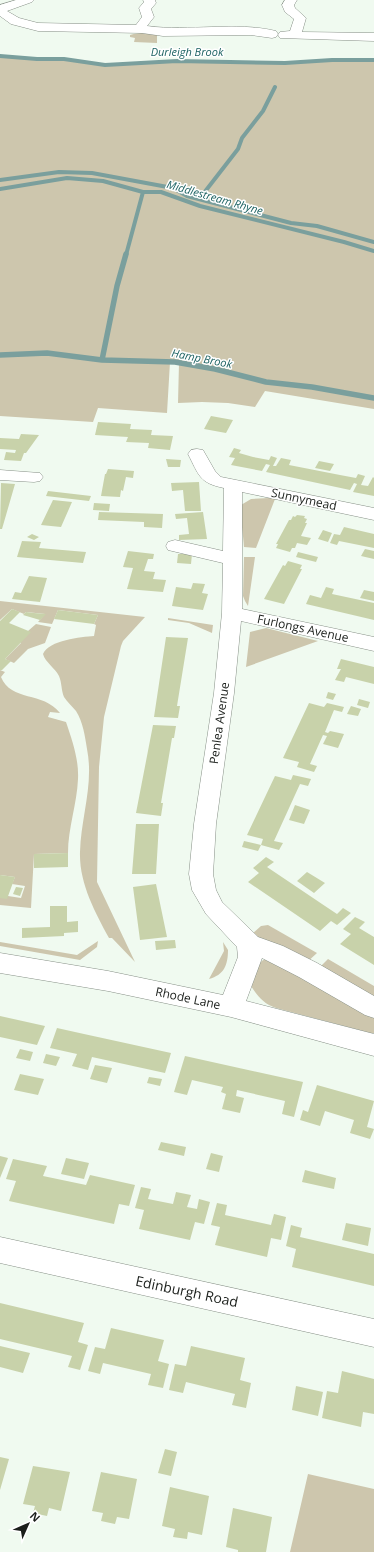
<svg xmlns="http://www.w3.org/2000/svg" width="374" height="1552" viewBox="0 0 374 1552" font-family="'Open Sans',sans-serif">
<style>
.green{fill:#cdc6ad}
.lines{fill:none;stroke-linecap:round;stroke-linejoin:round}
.stream-far1{stroke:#7a9f9d;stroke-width:4}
.stream{stroke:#7a9f9d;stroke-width:5.5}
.building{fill:#c8d2aa}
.minor-casing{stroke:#879087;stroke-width:1}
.minor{fill:#fff;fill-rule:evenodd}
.labels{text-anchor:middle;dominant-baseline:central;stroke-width:3;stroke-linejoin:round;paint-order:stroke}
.far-water-label{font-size:11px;font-style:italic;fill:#1c6262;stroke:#fff}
.street-label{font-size:12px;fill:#1b1f1b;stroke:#fff}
.near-street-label{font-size:14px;fill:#1b1f1b;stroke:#fff}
</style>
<rect width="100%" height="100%" fill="#f0faf0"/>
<!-- green -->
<path class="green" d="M145,32L157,33V43L134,42L135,38L130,37V35C135,33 140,34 145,32Z
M0,56L37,59H64L105,65L177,61L285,63L332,60H374V409L265,391L255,407L228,403L202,402L178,403L179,363L170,362L167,413L98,408L93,422L0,416Z
M269,498L275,499L256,548L244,547C244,539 239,509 241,505L251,499Z
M244,557H255L248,606L245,601L243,596Z
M0,601L145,617L123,641L121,646L104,717L99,767L97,882L135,962L112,938H109C95,912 79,883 80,852C81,817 94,784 87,749C85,736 83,722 76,711C72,706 67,702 64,697C61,690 62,683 59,676C55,668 45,662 43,654C49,640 81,637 94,636L96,625L94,624L98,615L58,610L52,624L38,622L45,614L26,612L24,614L12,609L0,620Z
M168,618L213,625L212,633L189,623L168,620Z
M36,624L51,627L45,643L28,649L14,663L5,659L21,643L20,642L28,631Z
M266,628L318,641L246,667L250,632Z
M0,670L5,672L1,677C11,702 43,691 60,713L50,712L48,717L66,722C72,740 79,759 78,779C77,804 68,828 68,853L34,854L31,908L0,905V898L8,896L21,898L25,886L12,884L15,877L0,875Z
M268,925L317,953L305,964L257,937L253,933L261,926Z
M98,941L97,947L80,960L0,946V942L77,955Z
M223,942L228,950C228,965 224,975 209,979L224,951Z
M270,958L374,1013V1033H370L276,1008C264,1004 258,997 251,986C255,973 255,960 270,958Z
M328,959L374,986V1001L320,967Z
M308,1474L374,1489V1552H290Z"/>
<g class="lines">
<!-- stream-far1 -->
<path class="stream-far1" d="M0,56L37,59H64L105,65L177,61L285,63L332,60H374
M0,180L59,172L92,173L173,188L187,196L291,223L317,226L374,242
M0,189L67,178L103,181L143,192H161L200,206L344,242L374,251
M200,198L238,149L242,138L263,111L275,87
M126,255L143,192"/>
<!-- stream -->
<path class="stream" d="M0,355L47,353L102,360L175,362L215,369L266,382L312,387L374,398
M102,360L117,286L126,254"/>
</g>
<!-- building -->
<path class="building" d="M211,416L233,420L226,433L204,429Z
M98,422L131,424L130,429L152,430L151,435L173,436L170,450L148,448L149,443L126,442L128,437L95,435Z
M21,434L39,435L26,453H24L21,461L4,460L6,452L15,453L16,450L0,449V438L19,439Z
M234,448L241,450L239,453L253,457L269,460L271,456L277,458L273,466H276L281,458L291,460L289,465L340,475L356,478L358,474L365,476L361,485L368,486L373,477L374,478V496L353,492L357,484L354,483L350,490L266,472L270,465L266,464L262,471L231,465L235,458L229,457Z
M166,459L181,460L180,467H168Z
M319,461L334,464L330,471L315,468Z
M108,469L134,471L133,478L126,477L123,491L121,490L120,497L101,496L105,474H106Z
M199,482L201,511H185L183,490L172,491L171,483Z
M1,483L15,484L2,529H0Z
M48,491L91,496L89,501L46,496Z
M53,500L72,502L61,527L41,525Z
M94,503L110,504L109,511L93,510Z
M99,512L163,514L162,528L144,527V522L98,520Z
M203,512L207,539L179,540V535L189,534L187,518L176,519L175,514Z
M297,515L305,516L304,518L307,519L305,523H307L301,536L311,538L307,545L297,543L295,548H292L290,552L276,548L278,544H276L289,520H291L293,516L295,517Z
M344,527L374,534V548L339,541L337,545L330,543L334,534L340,535Z
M323,530L332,533L328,542L318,539Z
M32,534L39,537L34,540L27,537Z
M22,541L41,542L39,548L86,552L83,563L17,557Z
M365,549L374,551V559L361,556Z
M128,551L154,554L153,559H148L144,571L155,572L153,579L166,580L163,592L127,589L133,568L123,567Z
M298,552L318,557L316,562L296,557Z
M178,554H192L191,564L177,563Z
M288,561L302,565L300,569H302L284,604L264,599L283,565L285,566Z
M29,576L47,578L40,602L12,599L15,592L21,593Z
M193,583L205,584L202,593L208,594L203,610L172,606L176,587L191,589Z
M326,587L334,589L332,594L374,603V620L306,604L310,595L321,598Z
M364,590L374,592V601L360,598Z
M12,609L20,612L9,623L31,632L5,659L11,661L2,670H0V621Z
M58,610L98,615L94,624L54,619Z
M26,612L34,613L46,614L40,620L23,615Z
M166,637L188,638L177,706H180L178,718L154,717Z
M341,659L374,667V684L346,677L344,682L335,680L341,669H337Z
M328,692L336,694L333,700L326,698Z
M359,699L370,702L368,708L357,705Z
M309,703L324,707L327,703L344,707L342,712L334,710L325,732L328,733L330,731L344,734L338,748L323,744L327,736L323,735L310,764L317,766L314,772L297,767L299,762L283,758Z
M351,706L361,709L358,716L347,714Z
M153,725L176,726L174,738H172L161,803H163L161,816L136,813Z
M293,775L311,779L308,786L300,784L274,841L283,843L279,850L261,845L263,839L247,835L275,776L291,780Z
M295,805L310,810L304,824L289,820Z
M136,824H159L156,874H132Z
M244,841L261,845L258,851L242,847Z
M68,853V867L34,868V854Z
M266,857L274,862L267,867L322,904L337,914L343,908L351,913L337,925L331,921L320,931L248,882L259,873L253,868Z
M307,872L325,883L314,893L297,881Z
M0,875L15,877L7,899L0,898Z
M156,884L167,937L140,940L133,887Z
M16,887L23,888L20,896L13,894Z
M50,906H67V922L78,921V932L64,933V936L22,938V928L50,927Z
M355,917L365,922L359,928L374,937V965L340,944L351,934L343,929Z
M175,940L176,948L156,950L155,941Z
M0,1016L45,1026L37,1045L0,1037Z
M57,1028L84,1034L171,1053L165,1073L92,1057L88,1070L72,1066L77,1054L50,1048Z
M20,1049L33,1052L30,1061L16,1058Z
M46,1054L60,1057L56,1066L43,1063Z
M185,1056L303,1082L294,1117L282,1114L285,1101L237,1090L236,1096L244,1098L240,1113L222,1109L226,1094L221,1092L223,1087L192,1080L187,1095L174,1092Z
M95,1065L112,1068L107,1083L90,1079Z
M20,1074L44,1079L38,1095L14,1090Z
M149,1077L162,1079L160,1086L147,1083Z
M317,1085L374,1101L367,1127L374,1129L370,1139L350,1133L354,1120L325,1111L320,1126L300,1120L303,1110L308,1112Z
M161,1142L186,1147L184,1156L158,1150Z
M211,1153L223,1156L219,1172L206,1169Z
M0,1156L8,1158L0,1178Z
M66,1158L89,1163L84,1179L61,1174Z
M13,1159L47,1166L43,1176L86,1185L90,1175L135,1185L129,1206L119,1204L114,1224L9,1201L16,1181L6,1179Z
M305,1170L336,1178L334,1189L302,1182Z
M141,1187L151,1189L148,1199L173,1204L176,1192L191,1195L187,1207L197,1209L199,1199L210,1202L204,1224L195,1222L190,1240L139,1229L144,1210L135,1208Z
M217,1203L227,1205L225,1215L271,1225L274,1214L286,1217L281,1240L271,1238L267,1257L215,1245L220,1227L211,1225Z
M346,1223L371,1228L368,1246L342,1240Z
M291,1225L302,1228L300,1237L374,1254V1286L292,1267L296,1249L286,1246Z
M0,1303L84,1323L78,1342L88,1345L80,1370L68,1367L72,1356L0,1339Z
M111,1328L164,1340L158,1361L169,1364L163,1388L148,1385L151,1374L103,1363L100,1374L88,1371L95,1347L105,1349Z
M0,1346L30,1353L23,1373L0,1367Z
M191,1346L245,1358L240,1380L251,1383L246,1408L232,1405L235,1394L186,1382L183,1393L169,1390L175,1364L186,1366Z
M342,1371L374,1379V1414L363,1412L361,1427L322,1418L327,1391L338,1393Z
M296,1386L323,1392L318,1416L292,1410Z
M165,1449L177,1452L171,1476L158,1473Z
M0,1457L9,1459L0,1490Z
M33,1466L70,1472L61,1511L49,1508L47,1516L33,1513L35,1506L23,1504Z
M101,1472L137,1479L129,1519L117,1517L115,1524L101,1521L103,1513L92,1511Z
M170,1487L209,1496L202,1535L188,1532L187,1539L173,1537L175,1529L162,1526Z
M233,1508L272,1517L266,1552H238V1550L226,1547Z"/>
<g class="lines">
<defs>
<path id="minor" d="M16,0H34L32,2L7,11L19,18L38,23L136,25L142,17L139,8L144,2L143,0H155L156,3L151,9L154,17L147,26C190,32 234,21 276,31L278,34L276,37L272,38L251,35L163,36L142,33L38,31L11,24L0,16V5Z
M285,0H297L294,5L295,8L306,18L302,32L374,33V41L280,38L278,35L280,32L290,31L294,19L285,12L282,5Z
M197,449L203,450L215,471L221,477L374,508V520L242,492V609L374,637V651L241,621L234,693L216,824L213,874L216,890L222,902L258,937L283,946L317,963L374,996V1018L365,1015L299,977L262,958L246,1001L374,1034V1056L231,1017L108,991L0,973V953L108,971L223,995L238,957L237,947L206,914L192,890L189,874L194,824L214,693L222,613L223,563L168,550L166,546L168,542L175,540L223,551L224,488C199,483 199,475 188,454L191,450Z
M0,470L40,473L43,477L40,481L34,482L0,480Z
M0,1237L374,1319V1347L0,1263Z"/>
</defs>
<!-- minor casing -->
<use href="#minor" class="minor-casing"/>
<!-- minor -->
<use href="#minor" class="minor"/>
</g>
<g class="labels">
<!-- far-water labels -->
<g class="far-water-label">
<text x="187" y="51">Durleigh Brook</text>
<text transform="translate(215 197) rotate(16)">Middlestream Rhyne</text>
<text transform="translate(202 358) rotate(11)">Hamp Brook</text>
</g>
<!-- street labels -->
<g class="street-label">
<text transform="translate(304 499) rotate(12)">Sunnymead</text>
<text transform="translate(303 628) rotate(12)">Furlongs Avenue</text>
<text transform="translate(219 723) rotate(-82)">Penlea Avenue</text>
<text transform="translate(188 998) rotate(12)">Rhode Lane</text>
</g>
<!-- near-street labels -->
<g class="near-street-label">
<text transform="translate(187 1291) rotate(12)">Edinburgh Road</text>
</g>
</g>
<!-- north arrow -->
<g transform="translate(28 1524) rotate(45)" stroke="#ffffff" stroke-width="3" paint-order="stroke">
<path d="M0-3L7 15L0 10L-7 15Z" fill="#1b1f1b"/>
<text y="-6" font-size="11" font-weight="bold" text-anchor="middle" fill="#1b1f1b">N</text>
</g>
</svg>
